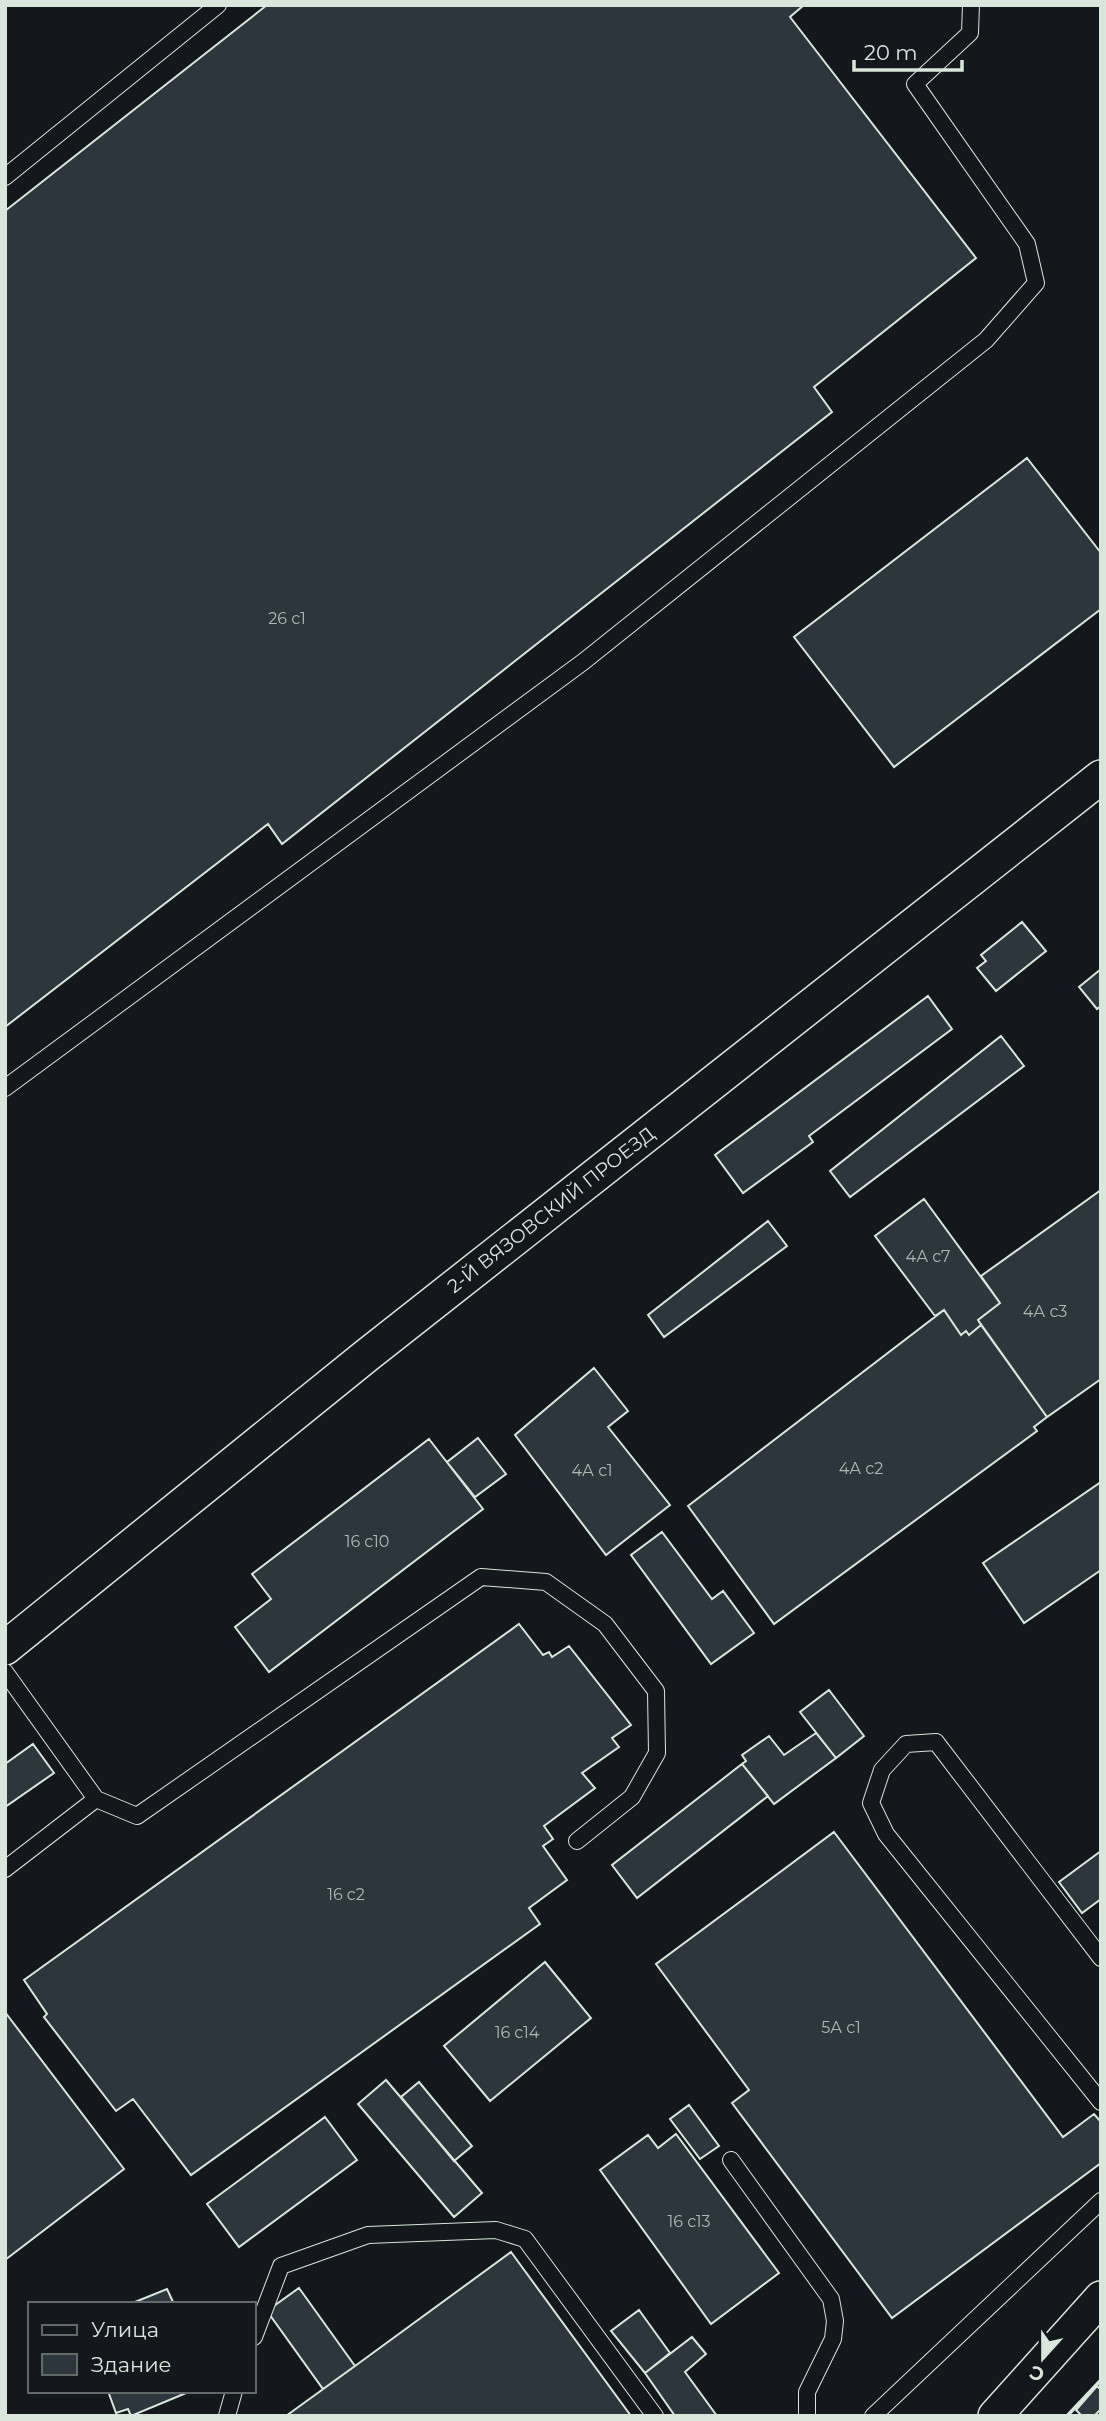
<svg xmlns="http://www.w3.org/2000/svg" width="1106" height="2421" viewBox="0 0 1106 2421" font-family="Montserrat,sans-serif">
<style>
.building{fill:#2c363c;stroke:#d8e6dc;stroke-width:2}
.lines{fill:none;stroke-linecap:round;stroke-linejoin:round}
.lane-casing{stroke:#d8e6dc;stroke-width:18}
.street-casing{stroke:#d8e6dc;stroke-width:36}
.lane{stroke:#14181c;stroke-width:16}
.street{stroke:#14181c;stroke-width:33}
.wall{stroke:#d8e6dc;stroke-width:3.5}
.labels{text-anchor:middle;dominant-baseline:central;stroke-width:5;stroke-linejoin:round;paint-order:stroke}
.number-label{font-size:16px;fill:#adbab4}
.street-label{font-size:19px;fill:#d8e6dc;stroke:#14181c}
</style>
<rect width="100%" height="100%" fill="#14181c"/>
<!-- building -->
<path class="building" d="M267,5H804L790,17L976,258L814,387L832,412L282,844L268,824L5,1027V211Z
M1027,458L1101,553V609L894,767L794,637Z
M1022,922L1046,951L996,991L977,968L986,961L981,955Z
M1101,969V1006L1097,1009L1079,987Z
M928,996L952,1029L809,1136L813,1142L743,1193L715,1155Z
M1001,1036L1024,1066L850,1197L830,1171Z
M1101,1190V1379L1047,1417L978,1320L1000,1303L981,1276Z
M924,1199L1000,1303L978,1320L981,1325L969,1335L966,1331L961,1335L944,1310L935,1316L875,1236Z
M768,1221L787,1246L664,1337L648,1315Z
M944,1310L961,1335L966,1331L969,1335L981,1325L1047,1417L1034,1427L1037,1431L774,1624L688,1506Z
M594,1368L628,1411L608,1427L670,1505L606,1555L515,1435Z
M478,1438L506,1474L475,1497L447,1462Z
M429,1439L483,1509L269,1672L235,1627L271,1599L252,1574Z
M1101,1482V1570L1024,1623L983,1563Z
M662,1532L712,1599L723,1591L754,1633L711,1664L631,1555Z
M519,1624L543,1655L549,1652L552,1657L569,1646L631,1725L612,1738L619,1747L582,1773L595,1788L544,1826L553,1839L543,1846L567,1880L529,1908L540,1924L191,2175L133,2099L116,2111L44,2017L47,2014L24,1980Z
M829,1690L864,1736L836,1758L800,1712Z
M816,1733L836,1758L774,1804L742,1764L746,1761L742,1755L769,1736L784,1755Z
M33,1744L54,1773L5,1807V1764Z
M742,1764L768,1796L637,1898L612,1865Z
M834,1832L1063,2137L1094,2114L1101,2122V2163L892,2318L732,2103L749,2090L656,1964Z
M1101,1851V1899L1082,1913L1059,1882Z
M545,1962L591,2018L490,2101L444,2046Z
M5,2012L124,2169L5,2260Z
M386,2080L482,2193L454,2217L358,2104Z
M419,2082L472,2146L454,2161L401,2097Z
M689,2105L719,2146L700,2159L670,2119Z
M325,2117L357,2160L239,2247L207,2204Z
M676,2134L779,2273L711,2324L600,2170L648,2135L658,2148Z
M511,2252L631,2416H286L355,2366Z
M299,2288L355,2366L323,2389L267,2311Z
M167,2289L174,2304H130Z
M639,2310L670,2353L645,2373L611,2331Z
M692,2337L706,2354L685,2372L717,2416H675L645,2373Z
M1097,2386L1101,2390V2409L1094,2416H1082L1076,2410Z
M108,2391H191L131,2416L128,2409L116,2413Z"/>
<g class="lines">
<defs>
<path id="lane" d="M5,177L218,5
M5,1088L583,662L986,340L1036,283L1027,244L915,84L970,33L971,5
M5,1672L96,1799L137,1816L481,1577L546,1582L605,1624L656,1691L657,1753L632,1797L577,1841
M5,1869L96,1799
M1101,1958L936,1742L906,1744L882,1770L871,1803L886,1834L1101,2102
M731,2160L831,2299L835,2321L833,2339L807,2392V2416
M254,2337L281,2266L368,2235L496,2230L525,2239L655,2416
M227,2416L234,2391
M873,2416L1101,2201"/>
<path id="street" d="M5,1648L366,1356L1101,777
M995,2416L1101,2298"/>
</defs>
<!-- lane casing -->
<use href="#lane" class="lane-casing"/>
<!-- street casing -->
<use href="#street" class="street-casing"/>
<!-- lane -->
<use href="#lane" class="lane"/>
<!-- street -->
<use href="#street" class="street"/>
<!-- wall -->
<path class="wall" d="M1067,2416L1101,2380"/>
</g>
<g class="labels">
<!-- number labels -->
<g class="number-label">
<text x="287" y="618">26 с1</text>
<text x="928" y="1256">4А с7</text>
<text x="1045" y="1311">4А с3</text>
<text x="861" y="1468">4А с2</text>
<text x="592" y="1470">4А с1</text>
<text x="367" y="1541">16 с10</text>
<text x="346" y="1894">16 c2</text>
<text x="841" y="2027">5А с1</text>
<text x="517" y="2032">16 с14</text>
<text x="689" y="2221">16 с13</text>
</g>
<!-- street labels -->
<g class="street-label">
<text transform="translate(551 1210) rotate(-38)">2-Й ВЯЗОВСКИЙ ПРОЕЗД</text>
</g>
</g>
<!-- border -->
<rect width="1106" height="2421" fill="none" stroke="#d8e6dc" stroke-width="14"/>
<!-- legend -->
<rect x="28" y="2302" width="228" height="91" fill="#14181c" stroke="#626a69" stroke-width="2"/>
<rect x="42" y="2325" width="35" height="10" fill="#14181c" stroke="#626a69" stroke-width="2"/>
<text x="91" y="2337" font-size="21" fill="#d8e6dc">Улица</text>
<rect x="42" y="2354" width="35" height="21" fill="#2c363c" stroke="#626a69" stroke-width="2"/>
<text x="91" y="2372" font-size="21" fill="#d8e6dc">Здание</text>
<!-- north arrow -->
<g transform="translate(1043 2358) rotate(201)" stroke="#14181c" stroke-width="5" paint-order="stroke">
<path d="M0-5L12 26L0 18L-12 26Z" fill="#d8e6dc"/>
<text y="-10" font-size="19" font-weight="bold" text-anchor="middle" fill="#d8e6dc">С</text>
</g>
<!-- scale -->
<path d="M854 60v10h108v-10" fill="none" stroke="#d8e6dc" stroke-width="3.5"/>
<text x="864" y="60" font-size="21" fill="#d8e6dc" stroke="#14181c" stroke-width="5" paint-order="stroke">20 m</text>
</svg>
